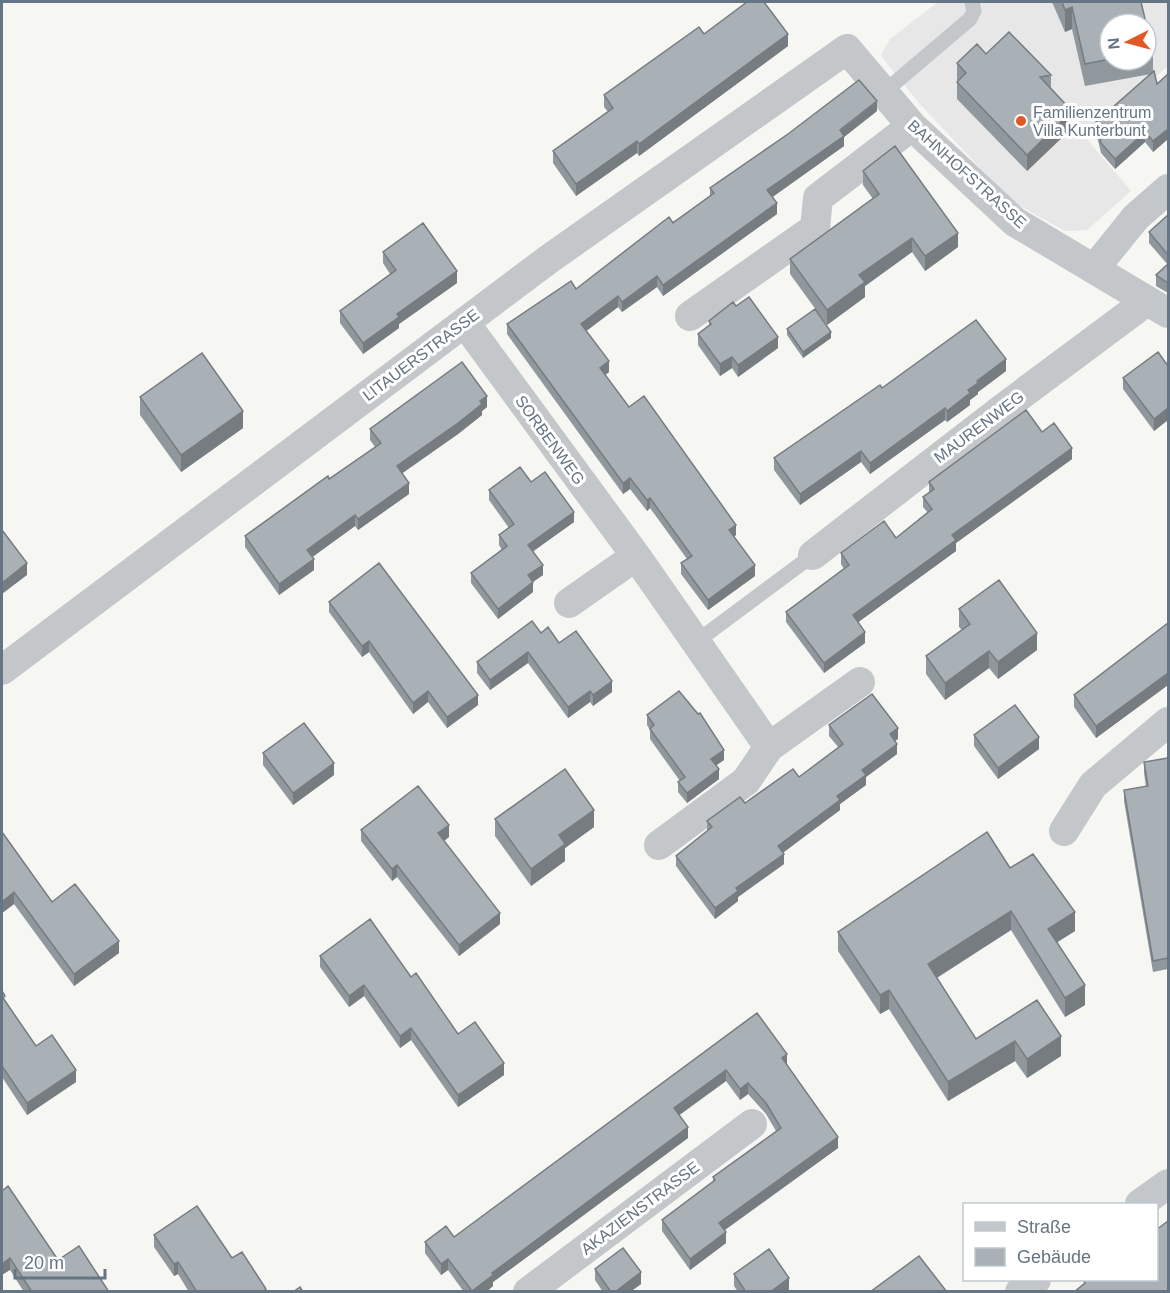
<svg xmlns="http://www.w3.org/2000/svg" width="1170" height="1293" viewBox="0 0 1170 1293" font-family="Arial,sans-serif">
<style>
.built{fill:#e6e7e6;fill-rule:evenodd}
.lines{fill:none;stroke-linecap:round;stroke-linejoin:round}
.service{stroke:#c3c7ca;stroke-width:15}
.minor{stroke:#c3c7ca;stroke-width:30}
.wall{fill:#91989d;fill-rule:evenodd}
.shaded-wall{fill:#767c80}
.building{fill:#a9b1b7;stroke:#767c80;stroke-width:1.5}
.poi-dot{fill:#e15827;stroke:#fff;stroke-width:2}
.labels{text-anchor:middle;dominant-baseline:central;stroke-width:6;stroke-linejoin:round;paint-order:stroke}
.poi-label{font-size:16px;fill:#657583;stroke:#fff;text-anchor:start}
.street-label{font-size:16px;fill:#657583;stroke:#fff}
</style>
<rect width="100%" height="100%" fill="#f6f6f2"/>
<!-- built -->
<path class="built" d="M938,2H1168V66L1086,138L1131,191L1087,230L1065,231L1011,201L919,103L889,66L881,55L890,39ZM1110,24H1146V60H1110Z"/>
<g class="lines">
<!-- service -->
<path class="service" d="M884,92L970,19L974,11L972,2
M696,642L813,555"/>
<!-- minor -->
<path class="minor" d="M1094,269L1136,217L1168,189
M690,316L815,228L818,198L912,126
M465,323L636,556L769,747L746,781L659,845
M813,555L1002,409L1147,301
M569,603L636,556
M2,670L549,259L847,49L912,126L1015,222L1168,313
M769,747L860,682
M1064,831L1093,785L1168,722
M1140,1204L1168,1184
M528,1292L752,1124
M1020,1292L1036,1280"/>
</g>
<!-- wall -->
<path class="wall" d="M1052,2H1141L1153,52V73L1157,84L1168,74V139L1153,152L1145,142L1115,169L1101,153L1096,132V122L1151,74L1085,86L1072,29L1065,32ZM1110,24H1146V60H1110Z
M704,34L788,46L639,156L637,153L576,196L553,163V151L608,112L604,107V95Z
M986,54L1051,75V89L1072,128L1027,171L957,99V82L958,81L957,80V63Z
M877,111L844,137V146L772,197L777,214L663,296L657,287L622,312L618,307L586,331L609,372L605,375L629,407L736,535L734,537L755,576L708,610L681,574V563L687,559L650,508L647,511L630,489L623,494L507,334V324L576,289L710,196V188Z
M863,171L958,247L925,271L912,252L865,286V297L827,325L790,274V259L873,199L863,185Z
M1168,215V293L1156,286V275L1168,265L1149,243V232Z
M383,252L457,283L399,324V328L363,354L340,323V311L390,274L383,263Z
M736,306L778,348L738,377L732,368L720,376L698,345V334L709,326V321Z
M787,329L831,338L803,358L787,335Z
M1168,366V420L1154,431L1123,389V378Z
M1006,371L978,392V394L970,400V405L947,422L945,420L870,474L861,462L800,505L774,470V458L882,388Z
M140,397L243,428L181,472L140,415Z
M487,407L482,411V415L458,434L402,473L409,494L358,530L355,526L312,557L314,570L279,595L245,547V536L375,447L370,440V429Z
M1042,432L1072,459L956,543V551L858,622L865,643L824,673L786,622V612L844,569L841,564V553L896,538L928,513L923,507V497L929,493V482Z
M531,482L574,522L533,551L543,575L533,582V592L498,619L471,583V573L502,550L499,545V535L509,528L489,500V490Z
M329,602L478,705L447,728L428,702L413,714L369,652L362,657L329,612Z
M959,609L1037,650L998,679L989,668L945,700L926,674V656L962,630L959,627Z
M1168,623V685L1096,738L1074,707V695Z
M541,633L559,643L612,692L593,706L590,702L568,718L528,663L490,690L477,673V662Z
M647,715L724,760L716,765L719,779L687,803L678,792V782L680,781L650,739V730L647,725Z
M829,725L898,739L895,740L897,754L866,777V785L840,804V810L783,853L784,864L738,897V901L715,919L676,866V856L707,831V821L799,777L839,748L829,736Z
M974,735L1039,749L998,779L974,746Z
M263,753L334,775L293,805L263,765Z
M1168,758V969L1153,972L1124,801V790L1146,787L1144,773V762Z
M495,819L594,827L565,848V861L531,886L495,836Z
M361,830L449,837L444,841L500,924L459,956L397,877L392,881L361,841Z
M2,832L52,902L119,953L74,986L14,904L2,913Z
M1010,868L1075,931L1057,942L1085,1005L1065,1017L1011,930L937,978L976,1039L1037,1000L1061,1056L1027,1078L1015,1061L948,1101L889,1009L880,1014L838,951V932Z
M320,956L411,977L458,1034L504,1075L458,1107L411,1040L400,1048L364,996L349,1007L320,967Z
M2,991L5,1001L36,1046L76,1082L27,1115L2,1077Z
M757,1013L787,1065L838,1148L725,1230L726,1243L690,1270L662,1231V1220L713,1182V1177L776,1131L766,1114L748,1094L740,1100L726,1081L679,1115L688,1138L493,1282V1286L486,1292H464L448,1270L441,1275L425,1253V1242L454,1237Z
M2,1191L58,1260L109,1292H24L10,1270Z
M154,1235L266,1292H189L178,1274L174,1276L154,1247Z
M595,1269L641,1284L630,1292H603L595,1280Z
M734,1274L789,1289L786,1292H738L734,1286Z"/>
<!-- shaded-wall -->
<path class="shaded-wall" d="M1072,7V29L1065,32V10Z
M788,34V46L639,156V144Z
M877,101V111L844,137V146L767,201V190Z
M1072,111V128L1027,171V155Z
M1168,129V139L1153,152V141Z
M1145,132V142L1115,169V159Z
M637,141V153L576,196V184Z
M777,203V214L663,296V285Z
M958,233V247L925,271V256Z
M912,238V252L865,286V297L827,325V310L859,275Z
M457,271V283L399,324V328L363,354V343L397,314Z
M657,276V287L622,312V302Z
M618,296V307L581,335V324Z
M831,332V338L803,358V352Z
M778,337V348L738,377V365Z
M732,357V368L720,376V364Z
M1006,359V371L978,392V394L970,400V405L947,422V411L977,381Z
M609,361V372L600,379V368Z
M487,396V407L482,411V415L458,434L397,477V466Z
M945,408V420L870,474V463Z
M1168,408V420L1154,431V419Z
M243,411V428L181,472V455Z
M1072,448V459L956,543V551L853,626V615L952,535Z
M861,451V462L800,505V494Z
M630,478V489L623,494V483Z
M409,483V494L358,530V519Z
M650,498V508L647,511V500Z
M574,512V522L528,555V545Z
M355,515V526L307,561V550Z
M736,525V535L729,540V530Z
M314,559V570L279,595V584Z
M27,563V575L2,594V583Z
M543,565V575L528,585V575Z
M755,565V576L708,610V600Z
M533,582V592L498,619V609Z
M865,632V643L824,673V663Z
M1037,633V650L998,679V662Z
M369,641V652L362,657V646Z
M989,651V668L945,700V683Z
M528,652V663L490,690V680Z
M1168,673V685L1096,738V726Z
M612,681V692L593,706V695Z
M428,691V702L413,714V703Z
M590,691V702L568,718V707Z
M478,695V705L447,728V717Z
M898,728V739L890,744V734Z
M1039,737V749L998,779V768Z
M897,744V754L866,777V785L840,804V810L778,856V846L837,796L862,770Z
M724,750V760L711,769V759Z
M334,763V775L293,805V793Z
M719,769V779L687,803V793Z
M594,810V827L565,848V861L531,886V869L559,835Z
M449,825V837L438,845V833Z
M784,854V864L738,897V901L715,919V908L736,888Z
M397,865V877L392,881V869Z
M14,892V904L2,913V902Z
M1011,911V930L928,983V964Z
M1075,912V931L1048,948V929Z
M500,913V924L459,956V945Z
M119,941V953L74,986V974Z
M364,985V996L349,1007V996Z
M1085,985V1005L1065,1017V998Z
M889,990V1009L880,1014V995Z
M411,1028V1040L400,1048V1036Z
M1061,1036V1056L1027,1078V1059Z
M1015,1041V1061L948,1101V1082Z
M787,1054V1065L782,1069V1058Z
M504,1063V1075L458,1107V1095Z
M76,1070V1082L27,1115V1103Z
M726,1070V1081L674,1119V1108Z
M748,1083V1094L740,1100V1089Z
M688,1127V1138L493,1282V1286L486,1292H472L492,1273Z
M838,1137V1148L719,1234V1223Z
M726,1232V1243L690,1270V1259Z
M10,1258V1270L2,1275V1264Z
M448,1259V1270L441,1275V1264Z
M178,1262V1274L174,1276V1264Z
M641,1272V1284L630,1292H615Z
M789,1278V1289L786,1292H770Z"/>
<!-- building -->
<path class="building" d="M747,2H764L788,34L639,144L637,141L576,184L553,151L613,108L604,95L699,27L704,34Z
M1062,2H1141L1153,52L1146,53V24H1110V59L1085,64L1072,7L1065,10Z
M1009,32L1051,75L1040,77L1072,111L1027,155L957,82L966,73L957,63L977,44L986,54Z
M1154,71L1157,84L1168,74V129L1153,141L1145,132L1115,159L1101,143L1096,122Z
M859,80L877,101L840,130L844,136L767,190L777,203L663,285L657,276L622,302L618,296L581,324L609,361L600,368L629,407L644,396L736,525L729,530L755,565L708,600L681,563L692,556L650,498L647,500L630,478L623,483L507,324L571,281L576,289L669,217L673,223L714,193L710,188L788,134Z
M895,146L958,233L925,256L912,238L859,275L865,282L827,310L790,259L879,194L863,171Z
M1168,215V255L1149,232Z
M423,223L457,271L397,314L399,317L363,343L340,311L396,270L383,252Z
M1168,264V283L1156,275Z
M749,297L778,337L738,365L732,357L720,364L698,334L711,324L709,321L733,302L736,306Z
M815,309L831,332L803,352L787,329Z
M976,320L1006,359L977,381L978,383L968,390L970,393L947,411L945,408L870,463L861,451L800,494L774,458L880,385L882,388Z
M1158,352L1168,366V408L1154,419L1123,378Z
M202,353L243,411L181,455L140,397Z
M462,362L487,396L480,401L482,404L458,423L397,466L409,483L358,519L355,515L307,550L314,559L279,584L245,536L328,476L329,479L381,443L370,429Z
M1026,410L1042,432L1054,423L1072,448L952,535L956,540L853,615L865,632L824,663L786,612L849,565L841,553L884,521L896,538L932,509L923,497L934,489L929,482Z
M520,467L531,482L545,472L574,512L528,545L543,565L528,575L533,582L498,609L471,573L507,546L499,535L514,524L489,490Z
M2,530L27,563L2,583Z
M379,563L478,695L447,717L428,691L413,703L369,641L362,646L329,602Z
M999,580L1037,633L998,662L989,651L945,683L926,656L970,624L959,609Z
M532,621L541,633L548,627L559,643L576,631L612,681L593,695L590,691L568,707L528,652L490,680L477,662Z
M1168,623V673L1096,726L1074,695Z
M679,691L698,714L700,713L724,750L711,759L719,769L687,793L678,782L685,777L650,729L654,725L647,715Z
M872,694L898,728L890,734L897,744L862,770L866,775L837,796L840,800L778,846L784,854L736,888L738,891L715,908L676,856L712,827L707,821L740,797L745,803L793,769L799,777L843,744L829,725Z
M1015,705L1039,737L998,768L974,735Z
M304,723L334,763L293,793L263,753Z
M1168,758V958L1153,961L1124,790L1148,786L1144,762Z
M565,769L594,810L559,835L565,844L531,869L495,819Z
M418,786L449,825L438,833L500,913L459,945L397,865L392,869L361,830Z
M2,832L52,902L75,884L119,941L74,974L14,892L2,902Z
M987,832L1010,868L1033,854L1075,912L1048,929L1085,985L1065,998L1011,911L928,964L976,1039L1037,1000L1061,1036L1027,1059L1015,1041L948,1082L889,990L880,995L838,932Z
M370,919L411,977L416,973L458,1034L475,1022L504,1063L458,1095L411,1028L400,1036L364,985L349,996L320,956Z
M2,991L5,996L3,998L36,1046L52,1035L76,1070L27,1103L2,1066Z
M757,1013L787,1054L782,1058L838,1137L719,1223L726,1232L690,1259L662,1220L715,1180L713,1177L781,1128L766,1103L748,1083L740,1089L726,1070L674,1108L688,1127L492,1273L493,1275L472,1291L448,1259L441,1264L425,1242L446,1226L454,1237Z
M8,1186L58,1260L79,1246L109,1292H32L10,1258L2,1264V1191Z
M197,1206L232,1258L242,1252L266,1289L263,1292H197L178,1262L174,1264L154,1235Z
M1168,1221V1292H1074L1085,1283L1083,1280H1156V1230Z
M623,1248L641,1272L615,1292H611L595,1269Z
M769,1249L789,1278L770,1292H746L734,1274Z
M919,1256L947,1292H870Z
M300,1287L303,1292H293Z"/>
<!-- markers -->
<circle class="poi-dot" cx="1021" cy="121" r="6"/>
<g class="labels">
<!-- poi labels -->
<g class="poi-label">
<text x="1033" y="112">Familienzentrum<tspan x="1033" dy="18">Villa Kunterbunt</tspan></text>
</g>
<!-- street labels -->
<g class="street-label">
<text transform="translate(967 174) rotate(42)">BAHNHOFSTRASSE</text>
<text transform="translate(421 355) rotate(-37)">LITAUERSTRASSE</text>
<text transform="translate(979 427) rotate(-37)">MAURENWEG</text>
<text transform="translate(550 440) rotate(54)">SORBENWEG</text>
<text transform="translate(640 1208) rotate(-37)">AKAZIENSTRASSE</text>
</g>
</g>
<!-- border -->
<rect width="1170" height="1293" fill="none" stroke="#657583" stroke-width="6"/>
<!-- legend -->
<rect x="963" y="1203" width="195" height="78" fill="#ffffff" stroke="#c1c8cd" stroke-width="1.5"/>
<rect x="975" y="1222" width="30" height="9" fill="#c3c7ca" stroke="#c1c8cd" stroke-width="1.5"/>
<text x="1017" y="1233" font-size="18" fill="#657583">Straße</text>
<rect x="975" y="1248" width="30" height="18" fill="#a9b1b7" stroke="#c1c8cd" stroke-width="1.5"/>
<text x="1017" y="1263" font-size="18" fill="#657583">Gebäude</text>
<!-- north arrow -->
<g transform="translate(1128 42) rotate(264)"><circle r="28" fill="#ffffff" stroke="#c1c8cd" stroke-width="1.5"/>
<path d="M0-4.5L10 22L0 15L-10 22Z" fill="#e15827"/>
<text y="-9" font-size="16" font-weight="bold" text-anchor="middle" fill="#657583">N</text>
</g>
<!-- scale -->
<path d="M15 1269v9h90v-9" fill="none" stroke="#657583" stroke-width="3"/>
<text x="24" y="1269" font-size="18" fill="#657583" stroke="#ffffff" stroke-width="4.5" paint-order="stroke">20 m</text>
</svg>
